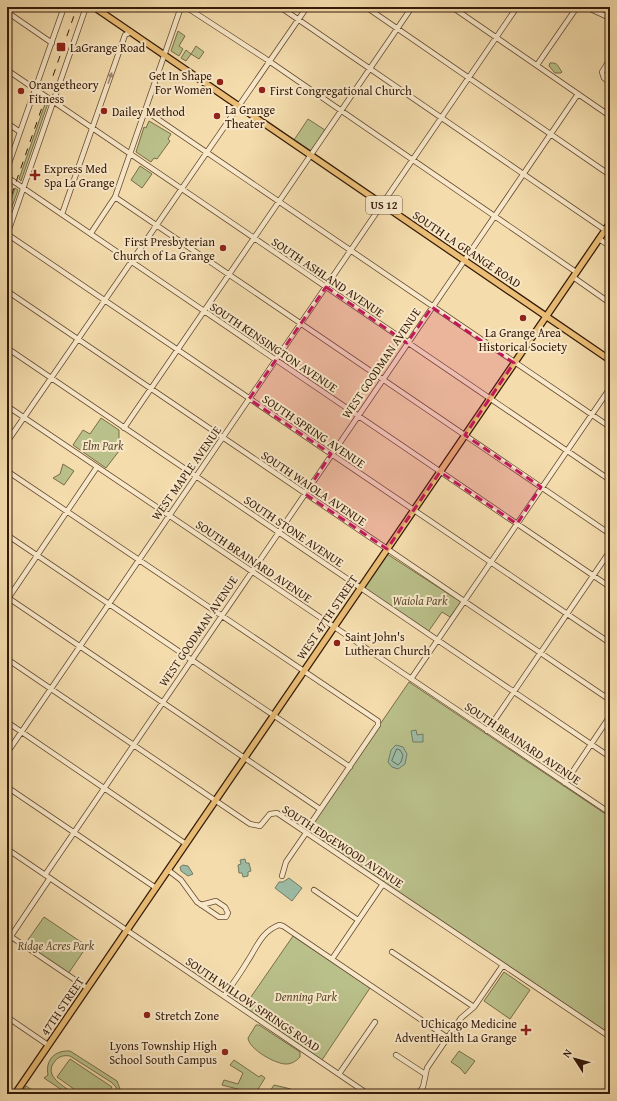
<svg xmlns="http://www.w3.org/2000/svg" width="617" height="1101" viewBox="0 0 617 1101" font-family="'Gentium Book Plus',serif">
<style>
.green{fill:#bac08a;stroke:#786d49}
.water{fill:#9dbca5;stroke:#737b66}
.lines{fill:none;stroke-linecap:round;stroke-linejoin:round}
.shore{stroke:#696b56;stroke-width:1}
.minor-casing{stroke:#654a31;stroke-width:6}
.major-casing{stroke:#351a08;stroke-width:8}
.minor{stroke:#f8e8c9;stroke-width:4.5}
.major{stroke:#eabe76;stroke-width:5.5}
.rail{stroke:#351a08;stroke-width:1;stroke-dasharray:7 7;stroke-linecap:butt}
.oneway{fill:#a08b72}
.marked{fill:#c2185b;fill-opacity:0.2;stroke:#c2185b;stroke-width:3;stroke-dasharray:8 5;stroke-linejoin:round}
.poi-dot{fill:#8f2418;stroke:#f8e8c9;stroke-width:1.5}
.labels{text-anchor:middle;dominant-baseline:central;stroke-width:4;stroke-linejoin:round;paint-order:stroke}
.shield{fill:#f8e8c9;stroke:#705842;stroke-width:1}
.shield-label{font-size:11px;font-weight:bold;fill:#351a08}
.poi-label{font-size:12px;fill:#351a08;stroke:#f8e8c9;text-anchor:start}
.street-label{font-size:12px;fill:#351a08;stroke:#f8e8c9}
.park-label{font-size:12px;font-style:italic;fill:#5d4c2f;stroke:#f8e8c9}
</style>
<rect width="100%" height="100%" fill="#f4dcac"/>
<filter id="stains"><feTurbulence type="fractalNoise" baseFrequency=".005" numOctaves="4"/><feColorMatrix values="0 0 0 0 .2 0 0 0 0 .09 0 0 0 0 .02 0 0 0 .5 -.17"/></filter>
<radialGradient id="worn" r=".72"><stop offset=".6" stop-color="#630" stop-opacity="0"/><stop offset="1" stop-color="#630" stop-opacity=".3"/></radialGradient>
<!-- green -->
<path class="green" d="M178,31L185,36L179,46L183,49L179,56L171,51Z
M196,46L204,52L199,59L191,54L186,61L181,58L186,50L191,54Z
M550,63C558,62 558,67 562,72L561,73H555L549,66Z
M46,101L48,103L21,181L19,179Z
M308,119L325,130L311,151L294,140Z
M149,121L171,134L168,139L170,141L157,159L154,158L151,162L136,152L144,127L146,128Z
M140,166L152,174L142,188L131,180Z
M15,188L18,190L7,221V212Z
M101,418L119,430V451L106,468L73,445L83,430L90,434Z
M63,464L74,471L64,485L53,478L60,474Z
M387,554L461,602L450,617L442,612L428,632L363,587Z
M409,682L610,817V1034L307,831Z
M44,917L87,946L68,974L25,944Z
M293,936L370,988L322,1060L244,1007Z
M504,972L530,990L510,1019L484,1001Z
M256,1025H259L300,1052V1057C296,1061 292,1064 286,1064C275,1064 249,1049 248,1038Z
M70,1051L117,1081L122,1094H118L116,1087L111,1082L70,1056C64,1055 59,1056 55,1061C42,1076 65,1087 75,1094H68L44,1078L48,1075C45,1060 55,1050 70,1051Z
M459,1051L475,1061L465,1074L460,1068L451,1062Z
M70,1059L112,1087L107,1094H81L57,1077Z
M234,1060L259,1077L261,1075L265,1078L255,1094H248L249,1092L222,1085L224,1080L238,1084L243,1073L230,1065Z
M274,1085L291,1089L288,1094H268Z
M26,1086L38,1094H20Z"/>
<!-- water -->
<path class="water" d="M416,730L417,735L423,734V742H413L411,731Z
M396,745L403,747L407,754L405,764L398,769L392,767L388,762L391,750Z
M245,859L246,863H249L251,871L248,872V876L243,877L242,873H239L238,865L241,864L240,860Z
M183,865L188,866L193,874L188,876L181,871L180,867Z
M289,878L302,888L292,901L275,888L279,882H283Z"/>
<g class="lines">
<!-- shore -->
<path class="shore" d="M397,749L400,750L403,755L401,762L398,765L392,761Z"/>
<defs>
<path id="minor" d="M186,7L266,59L576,272
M280,7L605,230
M366,7L610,175
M452,7L610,116
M586,7L610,18
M7,12L52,43
M610,59L602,72L604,78L610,83
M537,65L577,7
M7,70L610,480
M146,111L610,427
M7,123L20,132
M7,169L64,7
M7,177L610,587
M115,197L610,534
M62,214L125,35L131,32
M91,233L115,197L181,7
M7,234L610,643
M7,235L86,7
M599,239L610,246
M573,277L610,303
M7,291L610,700
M7,348L610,757
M7,406L610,813
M124,428L412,7
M7,442L307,7
M7,471L378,721V725L309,826
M7,535L350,767
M7,597L320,809
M7,600L97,467
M7,659L250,824L260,826L270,814L277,813L610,1037
M411,679L610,388
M7,722L186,844
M487,731L610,551
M7,753L517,7
M565,783L610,716
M7,787L156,888
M7,849L368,1094
M168,870L181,880L197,902L219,917H226L228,913L225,907L216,901L201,905
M45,875L578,94
M282,876L286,862L306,833
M314,890L358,920
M7,934L87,988
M7,942L50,878
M392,952L474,1007
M332,959L383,884
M224,996C232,985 240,974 247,962C257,947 261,932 279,925L283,926L448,1038
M7,1017L48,1045
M396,1055L425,1074
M339,1074L375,1022
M418,1094L423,1087L427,1068L461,1018L474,1007L503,965"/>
<path id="major" d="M94,7L610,360
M15,1094L610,223"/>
</defs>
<!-- minor casing -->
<use href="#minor" class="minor-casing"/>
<!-- major casing -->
<use href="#major" class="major-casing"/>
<!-- minor -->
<use href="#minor" class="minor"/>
<!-- major -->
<use href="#major" class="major"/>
<!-- rail -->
<path class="rail" d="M7,208L77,7"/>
</g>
<!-- one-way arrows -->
<defs><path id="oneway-solid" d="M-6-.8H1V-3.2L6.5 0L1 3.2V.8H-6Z"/></defs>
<use class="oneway" href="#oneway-solid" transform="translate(110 78) rotate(-71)"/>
<!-- marked area -->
<path class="marked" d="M326,287L407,343L432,307L514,363L465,435L541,487L517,524L440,472L387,549L305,494L331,454L249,399Z"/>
<!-- markers -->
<g class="poi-dot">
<rect x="56" y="42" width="10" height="10" rx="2"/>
<circle cx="220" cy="82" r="4"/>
<circle cx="262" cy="90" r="4"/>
<circle cx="21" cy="91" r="4"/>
<circle cx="104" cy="111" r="4"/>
<circle cx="217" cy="116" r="4"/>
<path d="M33 169h4v4h4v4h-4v4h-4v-4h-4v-4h4z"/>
<circle cx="223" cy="248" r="4"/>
<circle cx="523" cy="318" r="4"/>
<circle cx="337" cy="643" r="4"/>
<circle cx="147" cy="1015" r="4"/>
<path d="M524 1024h4v4h4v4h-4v4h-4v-4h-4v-4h4z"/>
<circle cx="225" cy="1052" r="4"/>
</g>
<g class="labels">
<!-- shield labels -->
<rect class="shield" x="366" y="196" width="36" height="18" rx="3"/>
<g class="shield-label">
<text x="384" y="205">US 12</text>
</g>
<!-- poi labels -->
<g class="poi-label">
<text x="70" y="47">LaGrange Road</text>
<text x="212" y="75" text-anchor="end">Get In Shape<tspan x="212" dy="14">For Women</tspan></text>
<text x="29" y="84">Orangetheory<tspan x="29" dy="14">Fitness</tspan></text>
<text x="270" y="90">First Congregational Church</text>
<text x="225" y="109">La Grange<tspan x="225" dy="14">Theater</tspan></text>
<text x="112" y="111">Dailey Method</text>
<text x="44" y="168">Express Med<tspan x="44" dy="14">Spa La Grange</tspan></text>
<text x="215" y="241" text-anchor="end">First Presbyterian<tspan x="215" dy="14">Church of La Grange</tspan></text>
<text x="523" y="332" text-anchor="middle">La Grange Area<tspan x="523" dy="14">Historical Society</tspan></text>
<text x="345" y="636">Saint John's<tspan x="345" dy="14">Lutheran Church</tspan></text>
<text x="155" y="1015">Stretch Zone</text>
<text x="517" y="1023" text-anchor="end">UChicago Medicine<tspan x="517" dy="14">AdventHealth La Grange</tspan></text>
<text x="217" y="1045" text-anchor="end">Lyons Township High<tspan x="217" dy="14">School South Campus</tspan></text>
</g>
<!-- street labels -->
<g class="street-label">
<text transform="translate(467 249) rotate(34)">SOUTH LA GRANGE ROAD</text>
<text transform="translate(328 277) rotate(34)">SOUTH ASHLAND AVENUE</text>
<text transform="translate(274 347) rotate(34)">SOUTH KENSINGTON AVENUE</text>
<text transform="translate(381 363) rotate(-56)">WEST GOODMAN AVENUE</text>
<text transform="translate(314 431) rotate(34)">SOUTH SPRING AVENUE</text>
<text transform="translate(186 473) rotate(-55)">WEST MAPLE AVENUE</text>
<text transform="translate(314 488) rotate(34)">SOUTH WAIOLA AVENUE</text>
<text transform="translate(294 531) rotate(34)">SOUTH STONE AVENUE</text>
<text transform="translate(254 561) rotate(34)">SOUTH BRAINARD AVENUE</text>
<text transform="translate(327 617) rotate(-56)">WEST 47TH STREET</text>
<text transform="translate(198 631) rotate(-56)">WEST GOODMAN AVENUE</text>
<text transform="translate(523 743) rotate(34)">SOUTH BRAINARD AVENUE</text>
<text transform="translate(343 846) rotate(33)">SOUTH EDGEWOOD AVENUE</text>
<text transform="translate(253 1004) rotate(34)">SOUTH WILLOW SPRINGS ROAD</text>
<text transform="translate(62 1006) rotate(-56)">47TH STREET</text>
</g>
<!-- park labels -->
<g class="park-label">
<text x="103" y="445">Elm Park</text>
<text x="420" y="600">Waiola Park</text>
<text x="56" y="945">Ridge Acres Park</text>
<text x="306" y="996">Denning Park</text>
</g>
</g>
<!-- margin -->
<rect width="617" height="1101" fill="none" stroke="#f4dcac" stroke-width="24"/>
<rect x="8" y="8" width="601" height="1085" fill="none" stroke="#351a08" stroke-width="2"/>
<rect x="12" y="12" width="593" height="1077" fill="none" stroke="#351a08"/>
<!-- north arrow -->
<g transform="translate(575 1059) rotate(306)" stroke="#f8e8c9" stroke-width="3" paint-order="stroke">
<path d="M0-3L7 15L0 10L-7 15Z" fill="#351a08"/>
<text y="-6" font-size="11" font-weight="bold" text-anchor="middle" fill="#351a08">N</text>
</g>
<rect width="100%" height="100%" filter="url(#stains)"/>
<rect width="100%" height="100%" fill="url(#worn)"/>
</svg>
